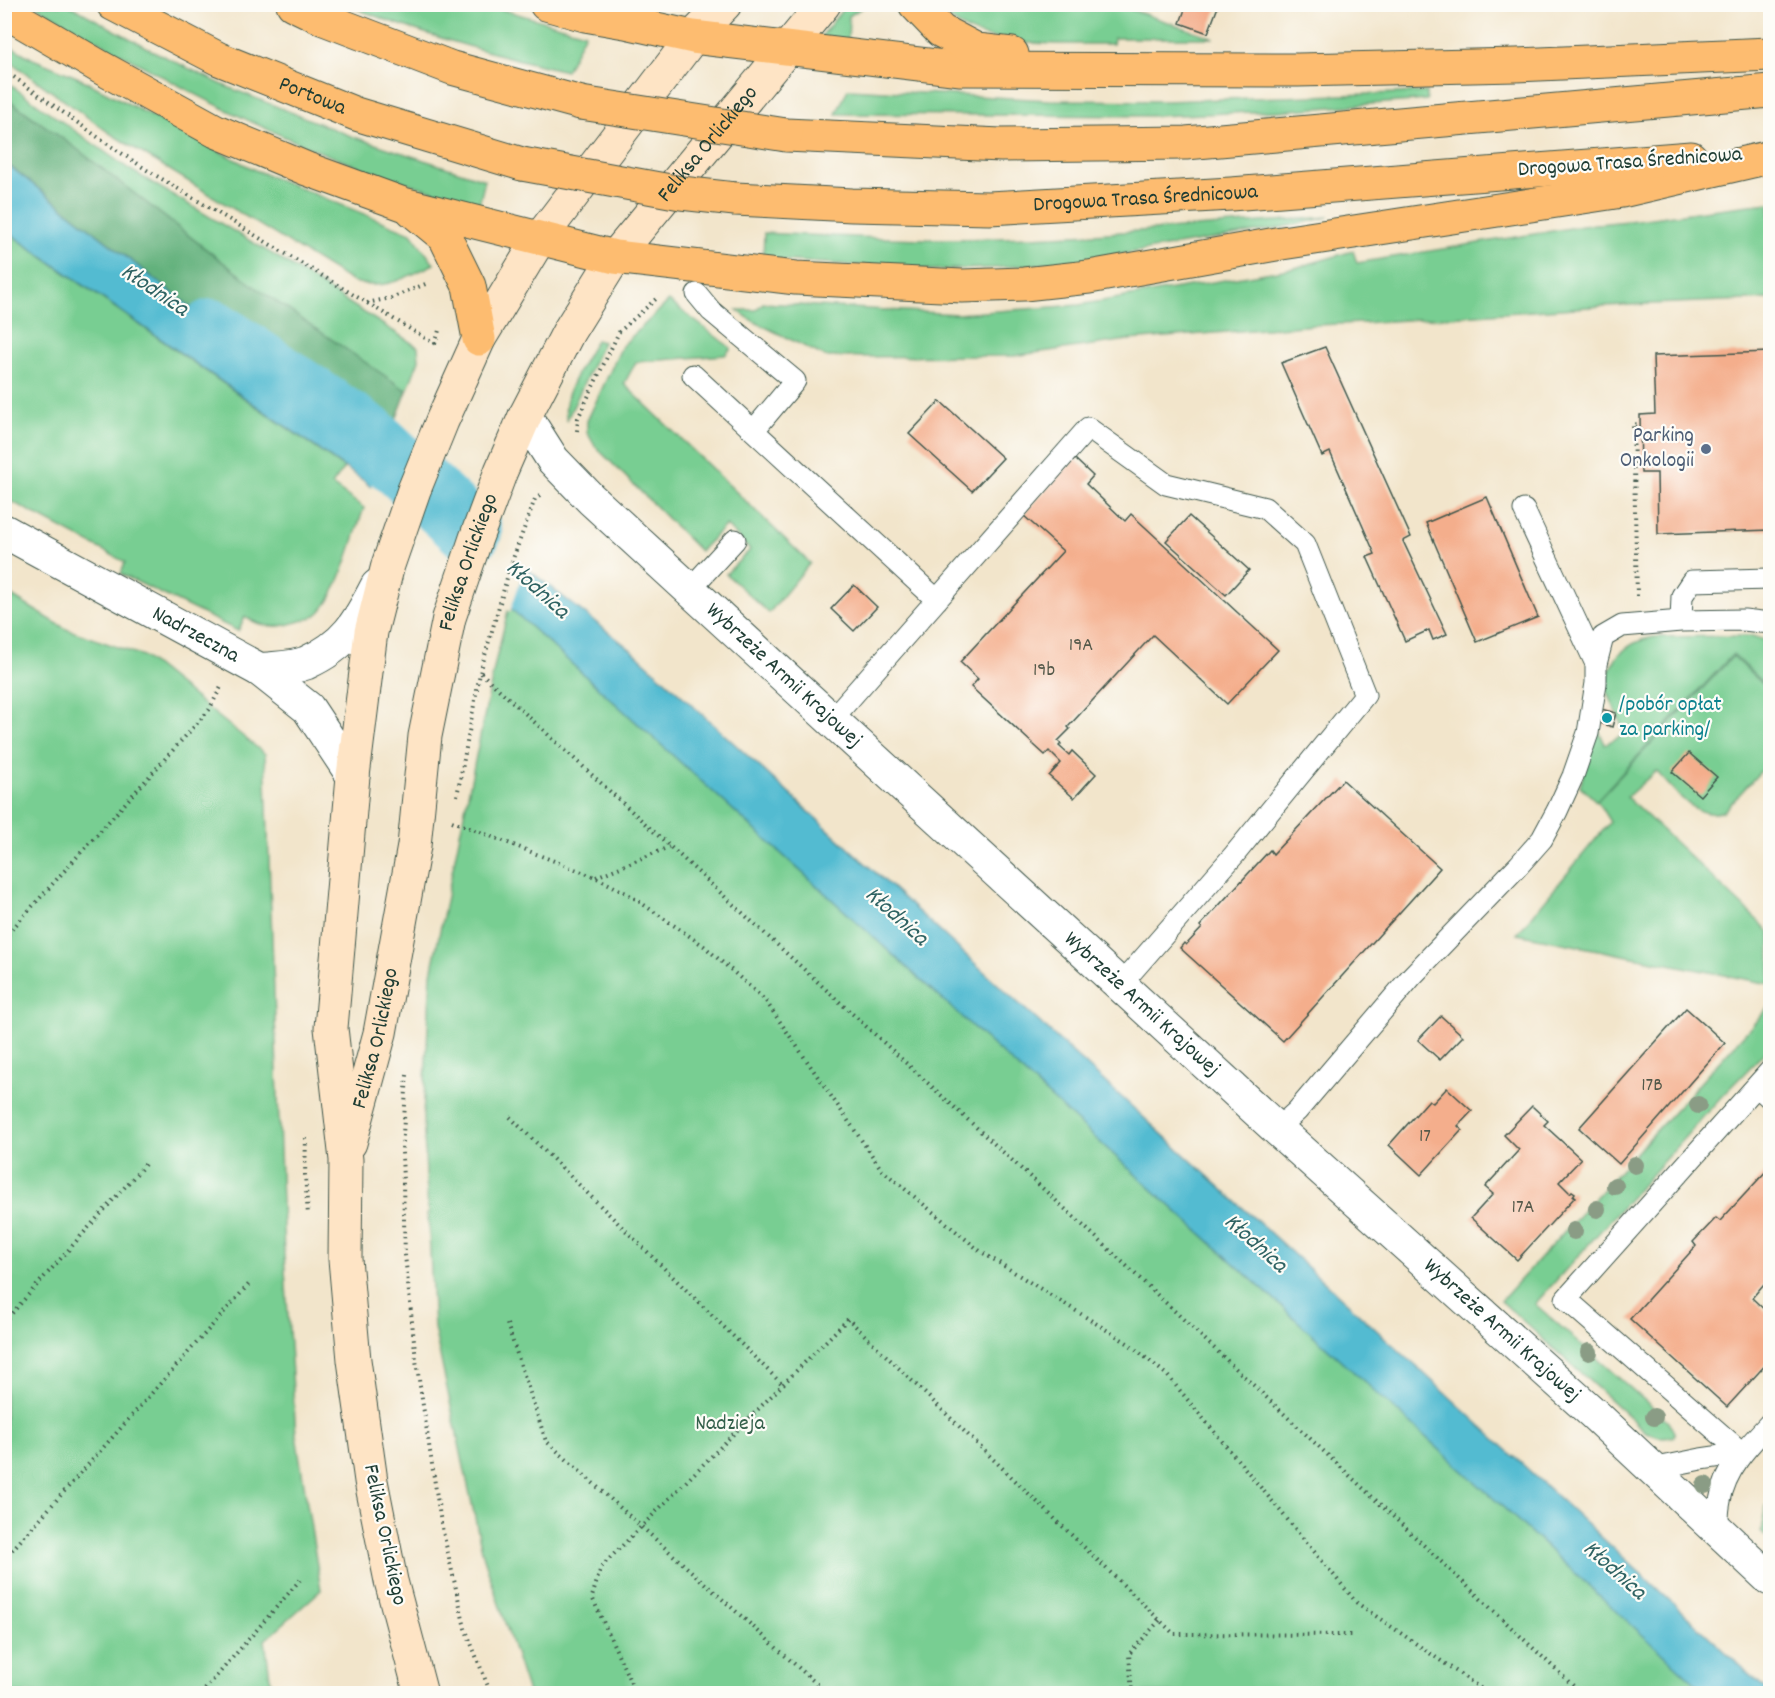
<svg xmlns="http://www.w3.org/2000/svg" width="1775" height="1698" viewBox="0 0 1775 1698" font-family="Dekko,sans-serif">
<style>
.green{fill:#78ce92;stroke:#4c8663;stroke-width:1.5}
.forest{fill:#62b17c;stroke:#407758;stroke-width:1.5}
.water{fill:#53bbd1;stroke:#397c82;stroke-width:1.5}
.pier{fill:#f2e5cb}
.lines{fill:none;stroke-linecap:round;stroke-linejoin:round}
.river{stroke:#53bbd1;stroke-width:64}
.building{fill:#f4ae8c}
.lane-casing{stroke:#3f564b;stroke-width:23}
.street-casing{stroke:#3f564b;stroke-width:35}
.secondary-casing{stroke:#3f564b;stroke-width:35}
.primary-casing{stroke:#3f564b;stroke-width:35}
.path{stroke:#3f564b;stroke-width:4;stroke-dasharray:1.5 4.5;stroke-linecap:butt}
.lane{stroke:#fff;stroke-width:21}
.street{stroke:#fff;stroke-width:33}
.secondary{stroke:#fee4c5;stroke-width:33}
.primary{stroke:#fdbc6f;stroke-width:33}
.primary-bridge-casing{stroke:#3f564b;stroke-width:35;stroke-linecap:butt}
.primary-bridge{stroke:#fdbc6f;stroke-width:33}
.tree{fill:#8a9c85}
.service-dot{fill:#5c6f8a;stroke:#fdfcf7;stroke-width:2}
.culture-dot{fill:#0f9aa8;stroke:#fdfcf7;stroke-width:2}
.labels{text-anchor:middle;dominant-baseline:central;stroke-width:4.5;stroke-linejoin:round;paint-order:stroke}
.number-label{font-size:20px;fill:#54594a}
.street-label{font-size:22px;fill:#1f3d34;stroke:#fdfcf7}
.service-label{font-size:22px;fill:#4e5e75;stroke:#fdfcf7;text-anchor:end}
.culture-label{font-size:22px;fill:#0d838f;stroke:#fdfcf7;text-anchor:start}
.park-label{font-size:22px;fill:#35614c;stroke:#fdfcf7}
.water-label{font-size:24px;font-style:italic;fill:#2f6363;stroke:#fdfcf7}
</style>
<rect width="100%" height="100%" fill="#fdfcf7"/>
<filter id="ink" filterUnits="userSpaceOnUse"><feTurbulence type="fractalNoise" baseFrequency=".0167" numOctaves="2"/><feDisplacementMap in="SourceGraphic" scale="12" xChannelSelector="R" yChannelSelector="G"/><feConvolveMatrix kernelMatrix="1 2 1 2 8 2 1 2 1" color-interpolation-filters="sRGB"/></filter>
<filter id="wash" filterUnits="userSpaceOnUse"><feTurbulence type="fractalNoise" baseFrequency=".008" numOctaves="4" result="noise"/><feDisplacementMap in="SourceGraphic" scale="24" xChannelSelector="R" yChannelSelector="G"/><feGaussianBlur stdDeviation="1.35" result="paint"/><feColorMatrix in="noise" values="0 0 0 0 0 0 0 0 0 0 0 0 0 0 0 0 0 1.4 0 .05"/><feComposite in="paint" operator="in"/></filter>
<g filter="url(#wash)">
<rect width="100%" height="100%" fill="#f2e5cb"/>
<!-- green -->
<path class="green" d="M34,5H69L153,51L225,86L351,136L485,180L479,205C427,189 374,174 323,153C222,113 128,58 34,5Z
M347,5H486L585,33L566,71C492,54 418,34 347,5Z
M846,5H866L849,16L848,43L820,38Z
M934,5H1118L1214,38H1114L1113,44C1069,43 995,49 959,25C950,20 942,11 934,5Z
M5,43L33,59L77,77L255,170L411,233L434,264C405,278 383,292 351,281L111,134L5,58Z
M5,81L129,169L274,255L418,347L419,360L407,391L255,287L73,146L5,97Z
M848,89L1049,100L1166,101L1427,92V100L1277,111L1156,116L836,114Z
M1770,203V299L1603,306L1363,323L1315,325L1128,340L1013,356L826,357L753,321L737,310H756L763,303L957,314L1079,305L1295,268L1353,251L1357,263L1595,224C1654,220 1712,208 1770,203Z
M1329,217L1275,229L1085,260L994,268L929,270L763,259L764,233C827,236 889,239 951,239C1077,238 1204,226 1329,217Z
M4,230L344,468L332,485L364,508C354,534 338,602 315,616C309,620 300,621 293,623C274,629 262,627 245,617L238,631L121,574L125,562L5,498Z
M669,301L731,348L725,355L636,362L624,384L810,563L769,613L726,574L750,550L726,525L700,551L595,446L587,432V421L622,346Z
M596,340L603,342L567,420C559,396 585,361 596,340Z
M5,592L66,629L143,656L265,754L284,1255L296,1435L321,1590L265,1640L272,1693H5Z
M509,607L1503,1507L1706,1693H528L483,1555L434,1328L423,1116L431,974L496,659Z
M1752,636L1770,642V689L1733,654L1596,801L1580,786L1596,732L1599,731L1605,744L1625,734L1607,690C1606,660 1626,642 1654,637Z
M1733,656L1770,691V761L1724,811C1694,822 1675,790 1656,771L1627,797L1770,932V984L1517,934L1610,822L1597,801Z
M1770,1006V1047L1721,1097L1535,1304L1668,1421L1675,1434L1673,1437L1662,1438L1646,1432L1501,1301Z
M1770,1502V1540L1761,1531L1766,1506Z"/>
<!-- forest -->
<path class="forest" d="M4,97L73,146L255,287L407,391L382,456L5,162Z"/>
<!-- water -->
<path class="water" d="M4,162L634,652L1440,1388L1770,1693H1706L1503,1507L509,607L364,481L5,230Z"/>
<!-- pier -->
<path class="pier" d="M384,453L526,563L510,612L370,490Z"/>
<g class="lines">
<!-- river -->
<path class="river" d="M212,331L368,436L470,531"/>
</g>
<g id="blocks">
<!-- building -->
<path class="building" d="M1187,4H1219L1208,33L1180,23Z
M1325,347L1411,537L1403,541L1447,634L1433,640L1429,630L1405,641L1367,557L1375,554L1330,452L1322,456L1281,363Z
M1770,352V530L1658,534L1657,473H1641L1640,415L1655,414L1653,356Z
M940,401L1003,458L972,491L909,434Z
M1075,459L1093,476L1086,484L1125,521L1131,514L1278,650L1227,704L1153,635L1068,727L1070,729L1058,741L1061,744L1059,746L1069,755L1072,751L1096,774L1074,798L1049,776L1061,763L1049,751L1045,755L971,687L978,679L960,662L1063,551L1023,515Z
M1487,497L1538,617L1477,642L1426,523Z
M1189,516L1249,570L1226,595L1166,541Z
M854,585L877,607L854,631L831,609Z
M1601,709L1616,713L1612,727L1598,722Z
M1689,753L1717,777L1700,796L1672,772Z
M1343,780L1440,868L1283,1041L1180,948L1184,943L1186,945L1202,928L1200,926L1270,850L1273,854Z
M1686,1008L1725,1043L1619,1164L1579,1128Z
M1441,1016L1463,1036L1440,1060L1418,1040Z
M1447,1088L1472,1111L1458,1126L1462,1130L1421,1175L1389,1145L1429,1100L1433,1103Z
M1532,1106L1548,1121L1544,1125L1581,1159L1559,1182L1570,1193L1572,1191L1575,1193L1573,1196L1575,1197L1517,1260L1471,1218L1493,1194L1485,1187L1519,1150L1504,1135Z
M1770,1167V1277L1752,1298L1770,1315V1360L1727,1407L1630,1319L1696,1246L1693,1242L1716,1218L1720,1221Z"/>
</g>
</g>
<g filter="url(#ink)">
<use href="#blocks" fill-opacity="0" stroke="#3f564b" stroke-width="1.5"/>
<g class="lines">
<defs>
<path id="lane" d="M697,294L711,311L795,381L754,430
M693,375L937,600
M1524,510L1596,664
M690,589L735,540
M1681,621L1682,596L1692,581L1770,579
M832,719L1088,428L1166,484L1265,508L1305,544L1365,695L1234,855L1121,984
M1757,1086L1770,1098
M1277,1129L1297,1111L1412,976L1519,865L1542,839L1557,811L1573,776L1588,733L1596,683V664L1603,637L1622,626L1681,621L1744,620L1770,623
M1742,1453L1566,1299L1770,1071
M1652,1469L1701,1459L1742,1453
M1717,1529C1718,1520 1718,1510 1720,1501C1725,1469 1749,1445 1770,1423"/>
<g id="street">
<path id="s1" d="M525,416L553,460L591,499L1277,1129L1593,1413L1770,1579"/>
<path id="s2" d="M4,531L260,670L308,708L353,776"/>
<path d="M260,670C274,668 293,668 306,663C346,645 358,623 377,586"/>
</g>
<g id="secondary">
<path id="s3" d="M350,1143L380,1033L414,846L425,736L449,618L476,538L501,471L525,416L569,331L615,257L824,4"/>
<path d="M421,1694L391,1581L371,1481L354,1360L345,1259L346,1160L331,1028L353,776L371,632L388,565L414,490L442,421L479,339L540,238L693,37L725,4"/>
</g>
<g id="primary">
<path id="s4" d="M113,4L219,59L356,114L522,164"/>
<path d="M293,4L324,19L452,68L581,103"/>
<path d="M546,4L585,15L625,22L693,37L961,69L1298,70L1516,65L1770,54"/>
<path d="M915,4L941,31L977,50L1012,54"/>
<path d="M4,11L100,67L216,131L307,169L403,204L615,257L796,278L962,286L1024,284L1089,277L1282,243L1622,191L1770,157"/>
<path d="M786,135L1001,145L1186,143L1770,91"/>
<path id="s5" d="M735,199L852,205L989,208L1231,194L1691,158"/>
<path d="M412,210L445,237L469,286L479,339"/>
</g>
</defs>
<!-- lane casing -->
<use href="#lane" class="lane-casing"/>
<!-- street casing -->
<use href="#street" class="street-casing"/>
<!-- secondary casing -->
<use href="#secondary" class="secondary-casing"/>
<!-- primary casing -->
<use href="#primary" class="primary-casing"/>
<!-- path -->
<path class="path" d="M4,70L106,143L147,170L435,344L434,347
M367,303L391,298L428,283
M435,344L440,327
M577,431L578,418L619,332L658,297
M1637,596L1633,424L1640,425
M481,673L1100,1241L1582,1694
M457,796L480,673L511,564L535,499L540,496
M452,821L595,877L628,894L704,946L765,1000L882,1170L980,1251L1129,1344L1167,1375L1357,1603L1489,1694
M596,877L669,847
M4,938L209,710L221,687
M407,1075L402,1149L405,1255L416,1360L441,1523L465,1628L491,1694
M510,1117L783,1385
M306,1138L305,1175L308,1215
M4,1322L148,1161
M507,1324L546,1441L828,1694
M4,1559L250,1283
M201,1694L300,1580
M636,1694L592,1597L601,1567L848,1319L1174,1634L1353,1635
M1132,1694L1129,1654L1160,1620"/>
<!-- lane -->
<use href="#lane" class="lane"/>
<!-- street -->
<use href="#street" class="street"/>
<!-- secondary -->
<use href="#secondary" class="secondary"/>
<!-- primary -->
<use href="#primary" class="primary"/>
<defs>
<path id="primary-bridge" d="M581,103L786,135
M522,164L681,193L735,199"/>
</defs>
<!-- primary-bridge casing -->
<use href="#primary-bridge" class="primary-bridge-casing"/>
<!-- primary-bridge -->
<use href="#primary-bridge" class="primary-bridge"/>
</g>
<!-- trees -->
<g class="tree">
<circle cx="1698" cy="1105" r="9"/>
<circle cx="1635" cy="1165" r="9"/>
<circle cx="1615" cy="1186" r="9"/>
<circle cx="1597" cy="1209" r="9"/>
<circle cx="1574" cy="1231" r="9"/>
<circle cx="1589" cy="1352" r="9"/>
<circle cx="1654" cy="1417" r="9"/>
<circle cx="1705" cy="1485" r="9"/>
</g>
</g>
<!-- markers -->
<circle class="service-dot" cx="1706" cy="449" r="6"/>
<circle class="culture-dot" cx="1607" cy="718" r="6"/>
<g class="labels">
<!-- number labels -->
<g class="number-label">
<text x="1081" y="646">19A</text>
<text x="1044" y="671">19b</text>
<text x="1652" y="1086">17B</text>
<text x="1425" y="1137">17</text>
<text x="1523" y="1208">17A</text>
</g>
<!-- street labels -->
<g class="street-label">
<text stroke="none"><textPath href="#s4" startOffset="220">Portowa</textPath></text>
<text stroke="none"><textPath href="#s3" startOffset="1080">Feliksa Orlickiego</textPath></text>
<text transform="translate(1630 163) rotate(-4)">Drogowa Trasa Średnicowa</text>
<text stroke="none"><textPath href="#s5" startOffset="411">Drogowa Trasa Średnicowa</textPath></text>
<text stroke="none"><textPath href="#s3" startOffset="594">Feliksa Orlickiego</textPath></text>
<text stroke="none"><textPath href="#s2" startOffset="218">Nadrzeczna</textPath></text>
<text stroke="none"><textPath href="#s1" startOffset="368">Wybrzeże Armii Krajowej</textPath></text>
<text stroke="none"><textPath href="#s1" startOffset="854">Wybrzeże Armii Krajowej</textPath></text>
<text stroke="none"><textPath href="#s3" startOffset="108">Feliksa Orlickiego</textPath></text>
<text stroke="none"><textPath href="#s1" startOffset="1340">Wybrzeże Armii Krajowej</textPath></text>
<text transform="translate(384 1535) rotate(78)">Feliksa Orlickiego</text>
</g>
<!-- service labels -->
<g class="service-label">
<text x="1694" y="436">Parking<tspan x="1694" dy="25">Onkologii</tspan></text>
</g>
<!-- culture labels -->
<g class="culture-label">
<text x="1619" y="705">/pobór opłat<tspan x="1619" dy="25">za parking/</tspan></text>
</g>
<!-- park labels -->
<g class="park-label">
<text x="730" y="1424">Nadzieja</text>
</g>
<!-- water labels -->
<g class="water-label">
<text transform="translate(154 291) rotate(34)">Kłodnica</text>
<text transform="translate(537 590) rotate(42)">Kłodnica</text>
<text transform="translate(896 917) rotate(42)">Kłodnica</text>
<text transform="translate(1255 1244) rotate(42)">Kłodnica</text>
<text transform="translate(1614 1571) rotate(42)">Kłodnica</text>
</g>
</g>
<!-- margin -->
<rect width="1775" height="1698" fill="none" stroke="#fdfcf7" stroke-width="24"/>
</svg>
